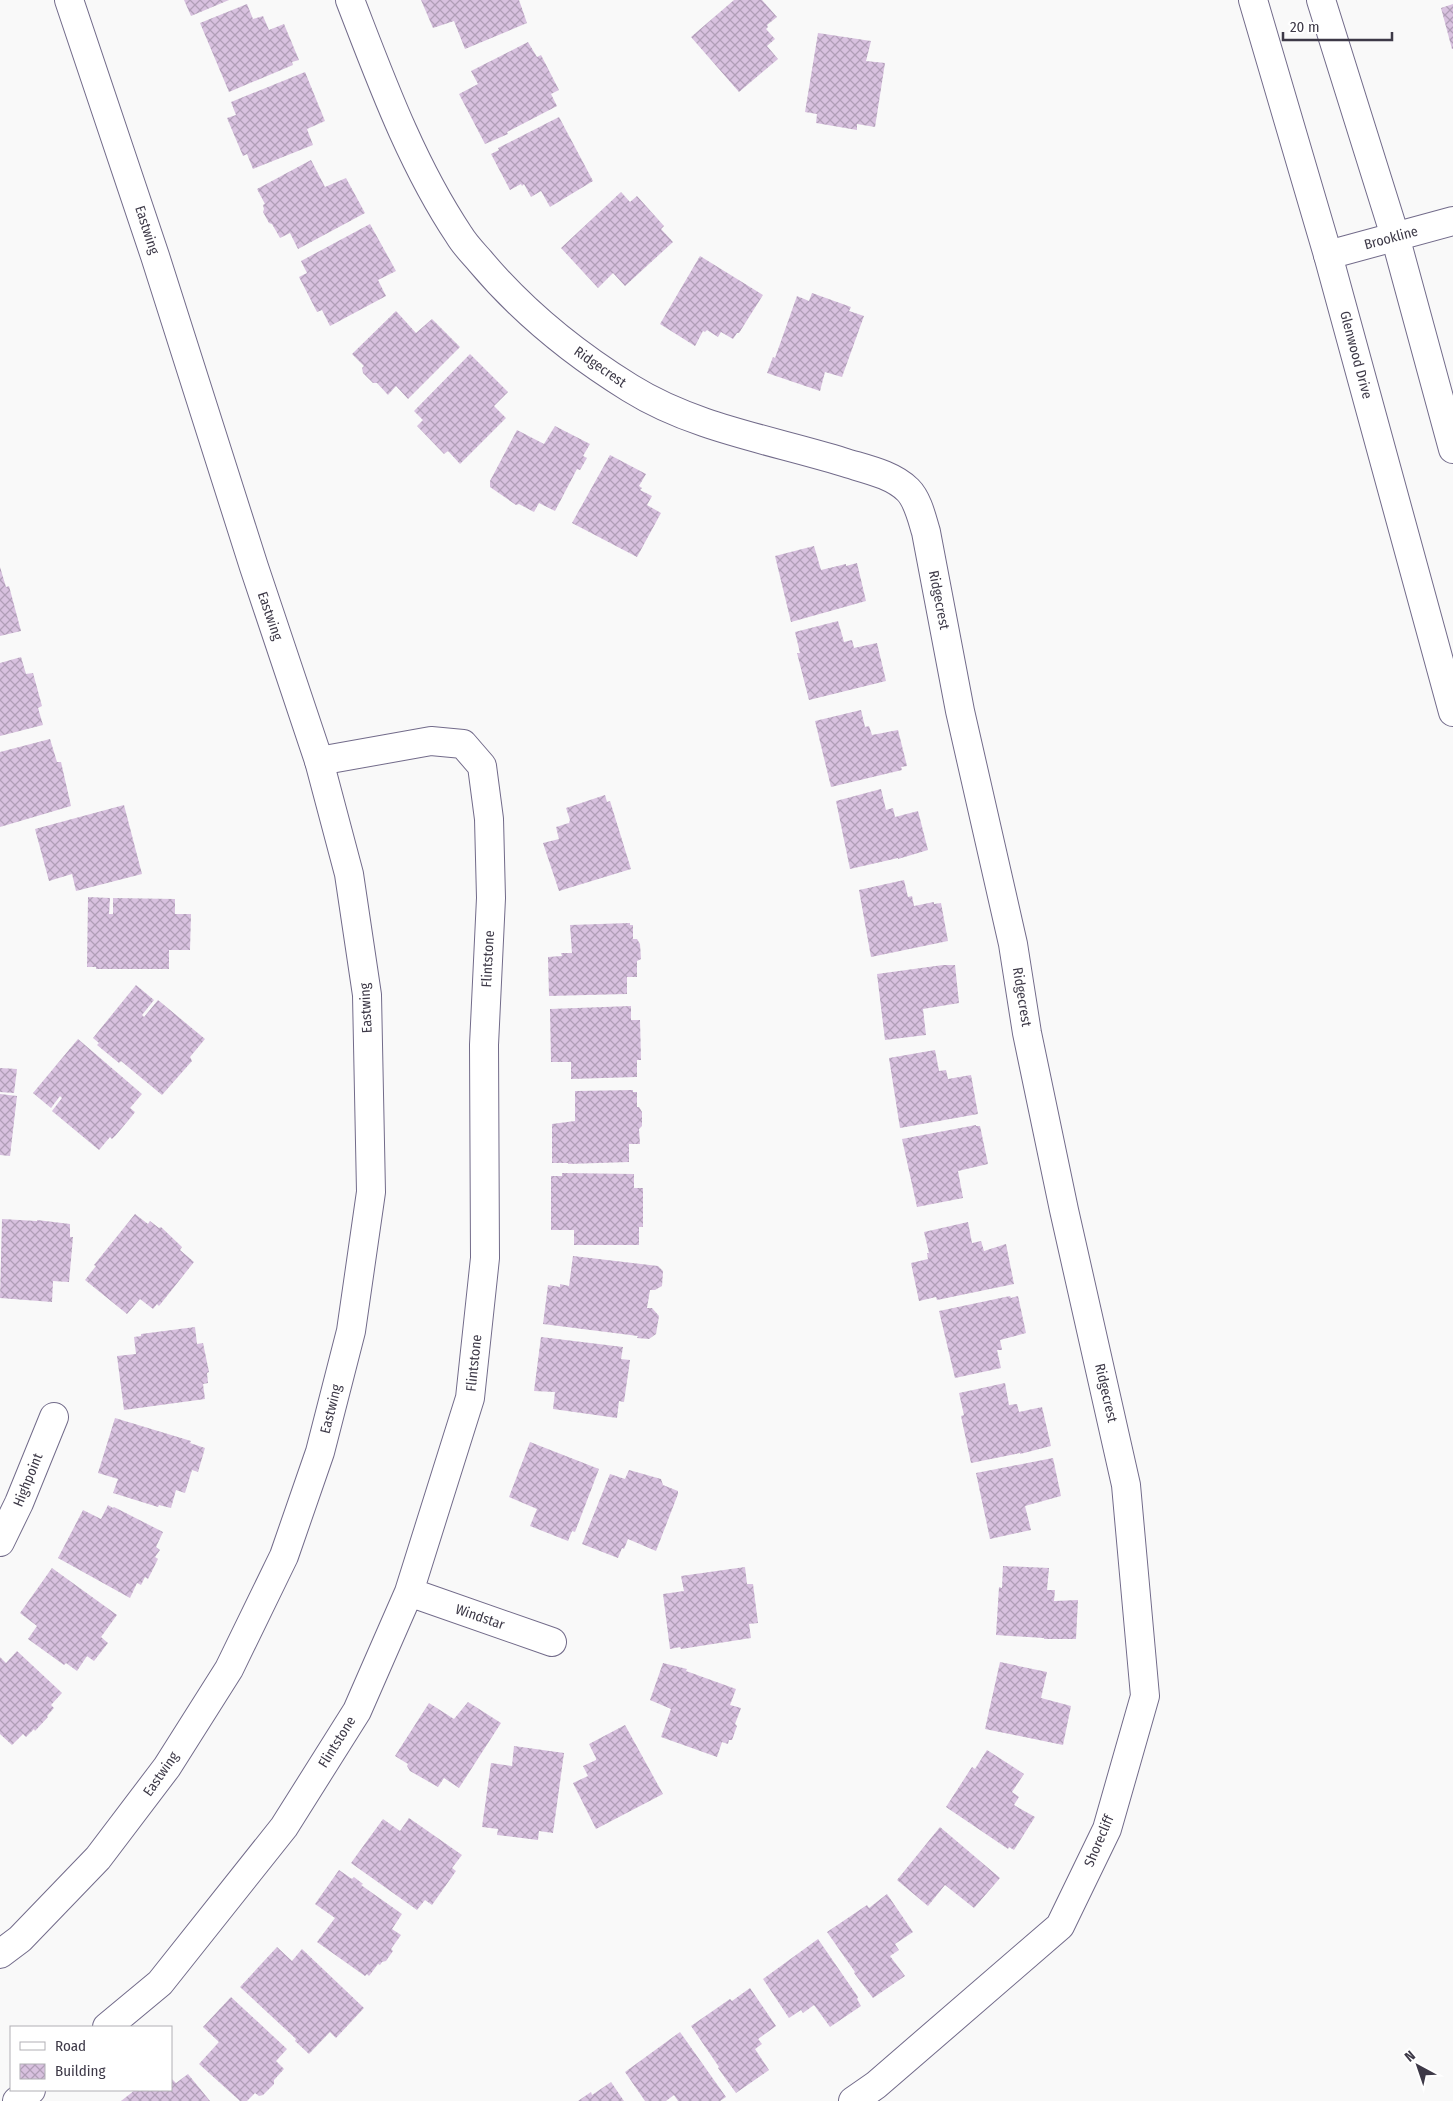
<svg xmlns="http://www.w3.org/2000/svg" width="1453" height="2101" viewBox="0 0 1453 2101" font-family="'Fira Sans Condensed',sans-serif">
<style>
.building{fill:url(#building-cross-hatch)}
.lines{fill:none;stroke-linecap:round;stroke-linejoin:round}
.minor-casing{stroke:#726b8a;stroke-width:30}
.tertiary-casing{stroke:#726b8a;stroke-width:30}
.secondary-casing{stroke:#726b8a;stroke-width:30}
.minor{stroke:#fff;stroke-width:28}
.tertiary{stroke:#fff;stroke-width:28}
.secondary{stroke:#fff;stroke-width:28}
.labels{text-anchor:middle;dominant-baseline:central;stroke-width:4;stroke-linejoin:round;paint-order:stroke}
.street-label{font-size:14px;fill:#3d3947;stroke:#fff}
</style>
<defs>
<pattern id="building-cross-hatch" width="8" height="8" patternUnits="userSpaceOnUse" patternTransform="scale(1.25)"><rect width="8" height="8" fill="#d8c1df"/><path d="M0 0l8 8M0 8l8-8" fill="none" stroke="#b09eb7"/></pattern>
</defs>
<rect width="100%" height="100%" fill="#f9f9f9"/>
<!-- building -->
<path class="building" d="M184,0H229L191,16Z
M421,0H519L527,23L465,49L454,21L433,28Z
M734,0H762L777,17L767,25L768,27L766,29L775,39L767,46L778,59L739,92L691,37Z
M247,4L253,19L263,16L269,30L284,24L299,60L292,62L293,65L229,92L200,23Z
M1453,4V49H1452L1441,8Z
M818,33L871,41L866,61L885,63L875,127L857,124V130L816,123L817,114L805,112Z
M528,42L537,57L541,55L559,90L551,94L557,106L507,132L508,134L485,144L459,94L478,84L471,71Z
M305,72L325,121L307,129L313,145L253,169L247,154L243,156L227,118L236,115L231,102Z
M559,117L593,181L550,207L541,191L531,197L524,184L522,186L521,184L510,190L491,154L499,150L498,148Z
M311,160L325,187L346,178L365,213L298,249L290,233L280,238L272,224L269,223L263,212L264,209L263,205L265,204L257,189Z
M621,192L630,202L637,196L664,226L661,229L673,242L625,286L613,273L598,288L561,248Z
M370,224L396,271L378,280L386,296L330,326L322,310L317,312L299,277L307,273L301,261Z
M700,256L763,295L739,333H737L733,339L721,332L718,337L707,330L705,332L703,331L695,346L660,324Z
M812,293L851,307L849,311L864,316L842,377L825,372L820,391L767,373L773,357L775,358L797,296L809,301Z
M396,311L416,333L432,319L460,347L408,399L396,386L388,395L377,383H373L363,373L362,368L364,366L352,354Z
M470,354L508,392L494,406L506,418L460,464L448,451L444,454L417,426L423,420L414,411Z
M555,426L590,444L583,456L587,458L580,470L577,469L555,511L539,503L534,512L519,504L516,505L490,487V481L517,430L544,444Z
M610,455L646,474L639,486L642,488L640,490L652,496L647,505L661,513L637,557L572,523Z
M814,546L821,570L846,564V566L857,563L866,601L791,622L775,556Z
M0,567L6,587L9,586L21,631L0,636Z
M838,621L844,642L852,640L854,648L877,643L886,681L809,700L797,653H800L795,632Z
M21,657L26,674L33,673L42,706L38,708L43,725L0,736V663Z
M861,710L865,727L869,726L872,735L898,730L907,766L901,767L902,770L831,787L815,721Z
M50,739L57,762H61L71,806L0,827V752Z
M881,789L886,810L893,808L895,817L918,811L928,850L898,859V858L850,869L836,801Z
M605,795L607,802L610,801L631,869L559,891L543,843L559,839L556,827L569,823L570,820L566,808Z
M124,805L142,874L76,891L72,874L49,881L35,829Z
M904,880L908,897L912,896L914,906L934,902V904L941,903L948,941L871,957L859,890Z
M88,897L110,898L109,914H113V898L175,899V914H191L190,950H169V969H96V967H87Z
M630,923V925H633V939H637L640,944L641,959L637,961V977H627V994L549,996L548,957L562,956L561,953H572L570,925Z
M943,965H955L959,1003L923,1009L926,1035L885,1040L877,974Z
M136,985L154,1000L142,1015L144,1017L158,1000L205,1039L190,1057L192,1061L162,1095L121,1061L119,1063L97,1045L99,1043L93,1038Z
M631,1006V1020H640L641,1060H637V1077L571,1079V1062H551L550,1009Z
M78,1039L142,1094L130,1108L135,1112L132,1116L116,1135L112,1139L110,1137L99,1150L52,1111L62,1098L60,1096L51,1108L33,1093Z
M935,1050L939,1071L946,1070L948,1079L971,1075L978,1114L900,1128L889,1058Z
M0,1068L17,1069L14,1093L0,1092Z
M633,1090V1092H637V1107H639L642,1112V1126L639,1129L640,1144H629V1162L568,1164V1163H552V1124L575,1121V1091Z
M0,1094L17,1096L10,1156L0,1155Z
M976,1125V1126H980L988,1164L958,1171L963,1198L917,1207L902,1139Z
M562,1173L634,1174V1188H643V1227H639V1245H574V1230H551V1176H562Z
M135,1214L148,1224L150,1221L159,1228L161,1227L182,1247L180,1250L194,1262L159,1306L157,1304L153,1309L140,1299L127,1314L85,1280L96,1266L94,1265Z
M2,1219L37,1221V1220L70,1224V1237H73L69,1282L53,1281L52,1302L0,1298Z
M968,1222L972,1243L981,1241L984,1251L1006,1244L1014,1284L937,1300L936,1297L919,1301L911,1263L928,1259L927,1253H929L924,1232Z
M573,1256L658,1266L663,1271L662,1286L655,1290H650L647,1308H652L659,1316L656,1334L649,1339L637,1338L638,1336L543,1324L548,1285L560,1287V1284L569,1286Z
M1010,1296L1011,1298L1018,1296L1026,1333L1000,1340L1002,1350H997L1001,1368L955,1378L939,1311Z
M195,1327L197,1344L203,1343L209,1372L207,1373L208,1383L203,1384L205,1399L124,1410L117,1356L136,1354L134,1337L141,1336V1334Z
M541,1337L623,1347L621,1359L630,1360L624,1402L619,1401L617,1418L553,1409L555,1392L534,1391Z
M1005,1383L1009,1405L1017,1404L1019,1412L1042,1407L1051,1446L1020,1454V1453L971,1463L961,1416L964,1415L959,1393Z
M115,1418L191,1441L190,1443L205,1448L198,1472L192,1470L185,1493L176,1490L171,1508L159,1505L158,1507L113,1493L118,1479L98,1473Z
M530,1442L599,1469L575,1532L572,1531L568,1541L530,1526L537,1509L509,1497Z
M1053,1458L1061,1496L1025,1506L1031,1530L990,1539L976,1473Z
M629,1470L661,1479L663,1485L678,1491V1494L656,1551L628,1539L624,1549L622,1548L618,1558L582,1544L610,1474L625,1479Z
M108,1505L113,1508L114,1507L163,1532L156,1547L160,1550L155,1557L158,1559L148,1579L145,1577L141,1585L137,1583L130,1598L58,1558L83,1510L101,1519Z
M1003,1566L1049,1568L1047,1590H1055L1054,1601L1078,1600L1076,1639H1044V1638L996,1635L999,1587L1002,1588Z
M745,1567L747,1584H753L758,1623L749,1624L751,1638L681,1649L680,1647L670,1649L663,1594L684,1591L681,1576Z
M52,1568L117,1615L101,1637L108,1643L94,1661L87,1656L77,1671L66,1663L64,1665L28,1639L37,1626L20,1613Z
M17,1651L62,1693L51,1705L54,1708L47,1716L48,1717L35,1731L34,1729L26,1737L23,1734L12,1745L0,1734V1657L6,1663Z
M1000,1662L1047,1672L1041,1698L1071,1706L1063,1745L985,1729Z
M663,1663L687,1669L686,1671L736,1689L730,1705L741,1708L735,1724L737,1726L732,1740H729L728,1744L722,1742L717,1757L661,1737L671,1709L650,1700Z
M468,1702L501,1723L459,1788L444,1778L438,1787L410,1771L407,1766L408,1764L395,1756L429,1703L454,1719Z
M625,1725L663,1794L596,1829L573,1783L588,1776L583,1766L596,1760V1758L589,1744Z
M514,1746L564,1753L553,1833L539,1831L538,1840L497,1835L498,1829L482,1827L491,1763L512,1766Z
M987,1750L1024,1774L1012,1792L1019,1797L1014,1805L1035,1817L1014,1850L1009,1847L1008,1849L946,1807L972,1767L975,1769Z
M409,1818L462,1855L452,1868L456,1871L432,1905L425,1900L417,1910L351,1863L383,1819L400,1831Z
M940,1827L1000,1878L974,1908L945,1885L928,1906L897,1880Z
M339,1870L352,1879L354,1877L363,1884L361,1885L402,1914L392,1929L401,1935L391,1949L393,1951L386,1961L382,1962L380,1965L378,1964L369,1976L367,1974L365,1976L317,1942L335,1918L315,1904Z
M887,1894L913,1932L895,1944L899,1950L890,1956L905,1976L873,1998L854,1973L855,1972L827,1932L867,1905L869,1908Z
M818,1939L858,1997L857,1999L861,2006L830,2027L814,2005L803,2013L801,2010L789,2018L763,1979Z
M277,1947L292,1961L302,1949L364,2008L336,2038L330,2032L309,2054L295,2041L296,2039L240,1987Z
M750,1988L776,2026L758,2039L762,2044L755,2049L769,2070L736,2093L718,2068L719,2067L691,2026L730,1999L732,2001Z
M231,1997L287,2049L276,2061L284,2069L274,2080V2084L263,2095L259,2096L255,2093L247,2101H240L199,2064L219,2042L203,2027Z
M680,2032L726,2097L720,2101H678L674,2095L666,2101H645L625,2072Z
M188,2074L210,2101H121L135,2090H171V2078L176,2083Z
M611,2082L624,2101H578L591,2092L592,2095Z"/>
<g class="lines">
<defs>
<path id="minor" d="M350,0C381,80 411,163 459,235C465,245 473,253 480,261C522,311 575,354 630,388C694,428 772,440 843,462C865,469 892,474 908,490C918,500 922,519 926,532L960,711L1013,944L1027,1033L1064,1210L1126,1485L1145,1696L1107,1829L1060,1926L876,2085L853,2101
M1328,255L1453,221
M0,1542L19,1503L54,1417
M409,1592L552,1642
M107,2027L160,1983L284,1827L357,1711L409,1592L470,1398L485,1258L484,1045L491,898L489,819L482,766L463,744L431,741L319,761
M17,2101L31,2090"/>
<path id="tertiary" d="M0,1954L20,1939L98,1858L167,1767L229,1669L284,1556L320,1452L351,1331L371,1192L367,995L349,874L319,761L254,567L155,256L69,0"/>
<path id="secondary" d="M1253,0L1328,255L1453,712
M1321,0L1395,236L1453,449"/>
</defs>
<!-- minor casing -->
<use href="#minor" class="minor-casing"/>
<!-- tertiary casing -->
<use href="#tertiary" class="tertiary-casing"/>
<!-- secondary casing -->
<use href="#secondary" class="secondary-casing"/>
<!-- minor -->
<use href="#minor" class="minor"/>
<!-- tertiary -->
<use href="#tertiary" class="tertiary"/>
<!-- secondary -->
<use href="#secondary" class="secondary"/>
</g>
<g class="labels">
<!-- street labels -->
<g class="street-label">
<text transform="translate(147 230) rotate(72)">Eastwing</text>
<text transform="translate(1391 238) rotate(-15)">Brookline</text>
<text transform="translate(1356 355) rotate(75)">Glenwood Drive</text>
<text transform="translate(600 367) rotate(35)">Ridgecrest</text>
<text transform="translate(939 600) rotate(79)">Ridgecrest</text>
<text transform="translate(270 616) rotate(71)">Eastwing</text>
<text transform="translate(488 959) rotate(-87)">Flintstone</text>
<text transform="translate(1022 997) rotate(81)">Ridgecrest</text>
<text transform="translate(366 1008) rotate(-93)">Eastwing</text>
<text transform="translate(474 1363) rotate(-84)">Flintstone</text>
<text transform="translate(1106 1393) rotate(77)">Ridgecrest</text>
<text transform="translate(331 1409) rotate(-76)">Eastwing</text>
<text transform="translate(28 1480) rotate(-68)">Highpoint</text>
<text transform="translate(480 1617) rotate(19)">Windstar</text>
<text transform="translate(337 1742) rotate(-58)">Flintstone</text>
<text transform="translate(161 1774) rotate(-55)">Eastwing</text>
<text transform="translate(1099 1841) rotate(-67)">Shorecliff</text>
</g>
</g>
<!-- legend -->
<rect x="10" y="2026" width="162" height="65" fill="#ffffff" stroke="#b1b0b5"/>
<rect x="20" y="2042" width="25" height="8" fill="#ffffff" stroke="#b1b0b5"/>
<text x="55" y="2051" font-size="15" fill="#3d3947">Road</text>
<rect x="20" y="2064" width="25" height="15" fill="url(#building-cross-hatch)" stroke="#b1b0b5"/>
<text x="55" y="2076" font-size="15" fill="#3d3947">Building</text>
<!-- north arrow -->
<g transform="translate(1418 2066) rotate(320)" stroke="#ffffff" stroke-width="4" paint-order="stroke">
<path d="M0-4L9 19L0 12L-9 19Z" fill="#3d3947"/>
<text y="-8" font-size="14" font-weight="bold" text-anchor="middle" fill="#3d3947">N</text>
</g>
<!-- scale -->
<path d="M1283 32v8h109v-8" fill="none" stroke="#3d3947" stroke-width="2.5"/>
<text x="1290" y="32" font-size="15" fill="#3d3947" stroke="#ffffff" stroke-width="4" paint-order="stroke">20 m</text>
</svg>
